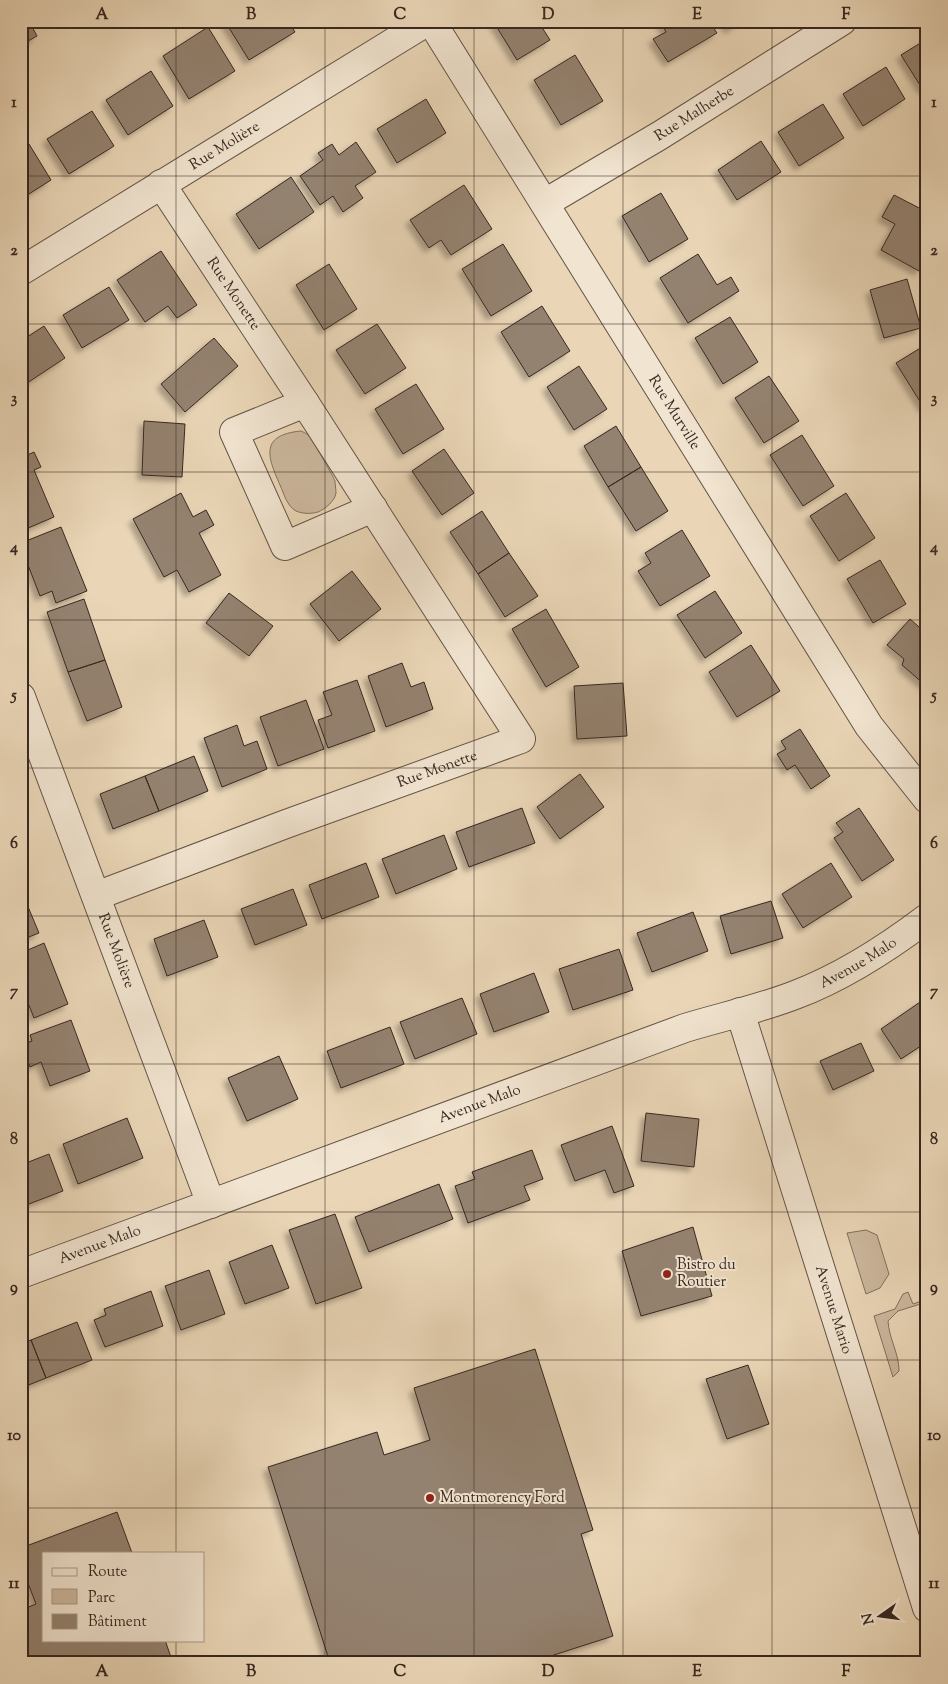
<svg xmlns="http://www.w3.org/2000/svg" width="948" height="1684" viewBox="0 0 948 1684" font-family="'Sorts Mill Goudy',serif">
<style>
.green{fill:#ccb89e;stroke:#827060}
.building{fill:#94826f;stroke:#372821;filter:url(#shadow)}
.lines{fill:none;stroke-linecap:round;stroke-linejoin:round}
.minor-casing{stroke:#645446;stroke-width:30}
.minor{stroke:#f1e4d0;stroke-width:28}
.grid{fill:none;stroke:#372821;stroke-width:1;stroke-opacity:0.55}
.poi-dot{fill:#8f2418;stroke:#f1e4d0;stroke-width:2}
.labels{text-anchor:middle;dominant-baseline:central;stroke-width:4;stroke-linejoin:round;paint-order:stroke}
.street-label{font-size:15px;fill:#372821;stroke:#f1e4d0}
.poi-label{font-size:15px;fill:#372821;stroke:#f1e4d0;text-anchor:start}
.neatline{fill:none;stroke:#372821;stroke-width:2}
.grid-label{font-size:16px;text-anchor:middle;font-weight:bold;fill:#372821}
</style>
<defs>
<filter id="shadow"><feDropShadow dx="-4.5" dy="4.5" stdDeviation="2.5" flood-color="#0004"/></filter>
</defs>
<rect width="100%" height="100%" fill="#ead6b7"/>
<filter id="stains"><feTurbulence type="fractalNoise" baseFrequency=".004" numOctaves="4"/><feColorMatrix values="0 0 0 0 .2 0 0 0 0 .09 0 0 0 0 .02 0 0 0 .5 -.17"/></filter>
<radialGradient id="worn" r=".72"><stop offset=".6" stop-color="#630" stop-opacity="0"/><stop offset="1" stop-color="#630" stop-opacity=".3"/></radialGradient>
<!-- green -->
<path class="green" d="M301,431C303,432 306,433 308,435C312,439 332,474 335,481C335,484 336,490 336,493C335,501 325,509 318,512C311,514 303,514 296,511C287,506 284,494 280,485C267,456 260,435 301,431Z
M866,1230L877,1235L889,1274L880,1288L866,1294L847,1233Z
M908,1292L913,1304L927,1299V1302L898,1311L888,1321C889,1339 899,1353 899,1371L893,1377L874,1316L895,1309L903,1294Z"/>
<!-- building -->
<path class="building" d="M21,21H29L37,36L21,45Z
M228,21H288L295,32L249,60L226,23Z
M493,21H538L550,40L517,60Z
M660,21H709L717,33L668,62L653,39L666,32Z
M724,21H741L729,29Z
M208,27L235,71L189,99L163,56Z
M927,39V88L923,90L901,55Z
M575,55L603,101L561,125L534,80Z
M886,67L905,99L863,126L843,94Z
M151,71L173,106L128,135L106,100Z
M426,99L446,133L397,163L377,129Z
M823,104L844,138L799,166L778,132Z
M92,111L114,146L69,174L47,139Z
M761,141L781,172L737,200L718,170Z
M356,142L376,172L355,186L363,198L343,212L333,196L320,205L300,176L323,160L318,153L332,144L339,155Z
M29,144L51,180L21,199V149Z
M291,177L314,212L259,249L236,214Z
M464,185L492,229L451,255L441,240L429,248L410,220Z
M661,193L688,239L649,262L622,216Z
M894,195L927,212V257L919,271L881,250L895,224L882,217Z
M503,244L532,291L491,316L462,269Z
M161,251L197,305L177,318L168,306L145,322L117,280Z
M698,254L717,285L731,277L739,291L688,323L660,278Z
M329,264L357,309L324,330L296,285Z
M907,279L921,328L884,338L870,290Z
M109,287L129,320L82,348L63,315Z
M542,306L570,351L529,377L501,332Z
M730,317L758,362L723,384L695,338Z
M377,324L406,368L365,394L336,350Z
M44,326L65,358L21,387V341Z
M214,338L238,366L185,412L161,384Z
M927,344V407L924,408L896,363Z
M579,366L607,409L574,430L547,387Z
M769,376L799,421L764,443L735,398Z
M416,384L444,429L403,454L375,409Z
M144,421L185,424L182,477L142,475Z
M616,426L641,467L608,487L584,446Z
M802,435L834,486L803,506L770,455Z
M444,449L474,493L442,515L412,471Z
M34,452L41,467L34,470L54,517L21,531V458Z
M641,467L668,511L636,531L608,487Z
M181,493L193,517L206,510L214,525L199,533L221,575L189,592L177,570L164,577L133,519Z
M846,493L875,538L839,561L810,516Z
M482,511L509,553L478,574L450,532Z
M61,527L87,591L56,603L52,591L40,596L21,547V543Z
M682,530L710,576L660,606L638,571L651,563L645,553Z
M509,553L538,596L505,617L478,574Z
M880,560L906,604L873,623L847,579Z
M352,571L381,609L339,641L310,604Z
M715,591L742,633L705,658L677,615Z
M229,593L273,626L249,656L206,623Z
M84,599L105,660L68,672L47,612Z
M546,609L579,667L546,687L512,629Z
M910,619L927,634V683L925,685L902,665L904,659L887,645Z
M751,645L780,691L737,717L709,672Z
M105,660L122,707L87,721L68,672Z
M402,663L411,687L424,682L433,709L386,727L368,676Z
M357,680L375,731L328,748L318,720L332,715L323,692Z
M623,683L627,736L577,739L574,686Z
M306,700L324,749L278,766L260,717Z
M237,725L244,746L257,741L267,769L222,787L204,738Z
M800,729L830,776L811,789L795,765L787,770L777,754L786,749L781,741Z
M194,756L208,791L159,811L145,776Z
M580,774L604,807L560,839L537,807Z
M145,776L159,811L113,829L100,794Z
M522,808L535,843L469,867L456,832Z
M859,808L894,860L862,881L834,838L843,832L836,823Z
M444,835L457,869L396,894L382,859Z
M366,863L379,897L322,919L309,885Z
M831,863L852,897L803,928L782,894Z
M293,889L307,925L255,945L241,909Z
M21,890L39,933L21,940Z
M771,901L783,938L731,954L720,916Z
M693,912L708,951L652,972L637,933Z
M204,920L218,957L167,976L154,939Z
M44,943L68,1004L34,1018L21,985V953Z
M619,949L633,990L573,1010L559,969Z
M534,973L549,1012L494,1032L480,994Z
M462,998L477,1034L415,1059L400,1022Z
M923,1000L927,1006V1042L901,1059L881,1029Z
M71,1020L90,1071L50,1086L41,1062L30,1067L22,1045L32,1041L30,1035Z
M390,1027L404,1064L341,1088L327,1051Z
M861,1043L874,1071L833,1090L820,1061Z
M279,1056L298,1099L247,1121L228,1078Z
M646,1113L699,1119L694,1167L641,1161Z
M127,1118L143,1158L78,1184L63,1144Z
M612,1126L634,1186L614,1193L605,1170L575,1181L561,1145Z
M532,1150L543,1179L524,1186L530,1200L468,1223L455,1186L475,1179L472,1172Z
M49,1154L63,1191L21,1207V1165Z
M439,1184L453,1219L369,1252L355,1217Z
M335,1214L362,1288L316,1304L289,1230Z
M693,1227L712,1296L641,1316L622,1251Z
M272,1245L289,1288L245,1304L229,1262Z
M209,1270L225,1314L181,1330L165,1286Z
M151,1291L163,1326L105,1347L94,1320L106,1315L104,1309Z
M77,1322L92,1360L46,1378L31,1340Z
M31,1340L46,1378L21,1388V1344Z
M535,1349L593,1530L581,1534L613,1636L529,1663H330L268,1467L377,1432L384,1455L430,1440L414,1388Z
M748,1365L769,1424L727,1439L706,1379Z
M117,1512L132,1553H44V1640H165L173,1663H21V1610L36,1604L21,1565V1548Z"/>
<g class="lines">
<defs>
<g id="minor">
<path id="s1" d="M431,21L869,726L927,799"/>
<path id="s2" d="M545,203L659,136L842,21"/>
<path id="s3" d="M21,271L428,21"/>
<path d="M305,403L234,432L285,546L373,508"/>
<path id="s4" d="M21,697L211,1204"/>
<path id="s5" d="M96,896L286,824L521,739L305,403L161,184"/>
<path id="s6" d="M740,1012L927,1608"/>
<path id="s7" d="M21,1274L685,1028C721,1017 759,1009 795,995C843,977 886,949 927,918"/>
</g>
</defs>
<!-- minor casing -->
<use href="#minor" class="minor-casing"/>
<!-- minor -->
<use href="#minor" class="minor"/>
</g>
<!-- grid -->
<path class="grid" d="M176,21V1553M325,21V1663M474,21V1663M623,21V1663M772,21V1663M21,176H927M21,324H927M21,472H927M21,620H927M21,768H927M21,916H927M21,1064H927M21,1212H927M21,1360H927M21,1508H927M176,1640V1663"/>
<!-- markers -->
<g class="poi-dot">
<circle cx="667" cy="1274" r="5"/>
<circle cx="430" cy="1498" r="5"/>
</g>
<g class="labels">
<!-- street labels -->
<g class="street-label">
<text stroke="none"><textPath href="#s2" startOffset="174">Rue Malherbe</textPath></text>
<text stroke="none"><textPath href="#s3" startOffset="239">Rue Molière</textPath></text>
<text transform="translate(233 294) rotate(56)">Rue Monette</text>
<text stroke="none"><textPath href="#s1" startOffset="461">Rue Murville</textPath></text>
<text stroke="none"><textPath href="#s5" startOffset="364">Rue Monette</textPath></text>
<text stroke="none"><textPath href="#s4" startOffset="271">Rue Molière</textPath></text>
<text stroke="none"><textPath href="#s7" startOffset="894">Avenue Malo</textPath></text>
<text stroke="none"><textPath href="#s7" startOffset="489">Avenue Malo</textPath></text>
<text stroke="none"><textPath href="#s7" startOffset="84">Avenue Malo</textPath></text>
<text stroke="none"><textPath href="#s6" startOffset="312">Avenue Mario</textPath></text>
</g>
<!-- poi labels -->
<g class="poi-label">
<text x="677" y="1265">Bistro du<tspan x="677" dy="17">Routier</tspan></text>
<text x="440" y="1498">Montmorency Ford</text>
</g>
</g>
<!-- margin -->
<rect width="948" height="1684" fill="none" stroke="#ead6b7" stroke-width="55"/>
<!-- legend -->
<rect x="42" y="1552" width="162" height="90" fill="#f1e4d0" stroke="#a7998a"/>
<rect x="52" y="1568" width="25" height="8" fill="#f1e4d0" stroke="#a7998a"/>
<text x="88" y="1576" font-size="15" fill="#372821">Route</text>
<rect x="52" y="1589" width="25" height="15" fill="#ccb89e" stroke="#a7998a"/>
<text x="88" y="1602" font-size="15" fill="#372821">Parc</text>
<rect x="52" y="1614" width="25" height="15" fill="#94826f" stroke="#a7998a"/>
<text x="88" y="1626" font-size="15" fill="#372821">Bâtiment</text>
<!-- north arrow -->
<g transform="translate(880 1616) rotate(256)" stroke="#f1e4d0" stroke-width="4" paint-order="stroke">
<path d="M0-4L9 19L0 12L-9 19Z" fill="#372821"/>
<text y="-8" font-size="14" font-weight="bold" text-anchor="middle" fill="#372821">N</text>
</g>
<rect x="28" y="28" width="892" height="1628" class="neatline"/>
<g class="grid-label">
<text x="102" y="19">A</text>
<text x="251" y="19">B</text>
<text x="400" y="19">C</text>
<text x="548" y="19">D</text>
<text x="697" y="19">E</text>
<text x="846" y="19">F</text>
<text x="14" y="107">1</text>
<text x="934" y="107">1</text>
<text x="14" y="255">2</text>
<text x="934" y="255">2</text>
<text x="14" y="403">3</text>
<text x="934" y="403">3</text>
<text x="14" y="552">4</text>
<text x="934" y="552">4</text>
<text x="14" y="700">5</text>
<text x="934" y="700">5</text>
<text x="14" y="848">6</text>
<text x="934" y="848">6</text>
<text x="14" y="996">7</text>
<text x="934" y="996">7</text>
<text x="14" y="1144">8</text>
<text x="934" y="1144">8</text>
<text x="14" y="1292">9</text>
<text x="934" y="1292">9</text>
<text x="14" y="1440">10</text>
<text x="934" y="1440">10</text>
<text x="14" y="1588">11</text>
<text x="934" y="1588">11</text>
<text x="102" y="1676">A</text>
<text x="251" y="1676">B</text>
<text x="400" y="1676">C</text>
<text x="548" y="1676">D</text>
<text x="697" y="1676">E</text>
<text x="846" y="1676">F</text>
</g>
<rect width="100%" height="100%" filter="url(#stains)"/>
<rect width="100%" height="100%" fill="url(#worn)"/>
</svg>
